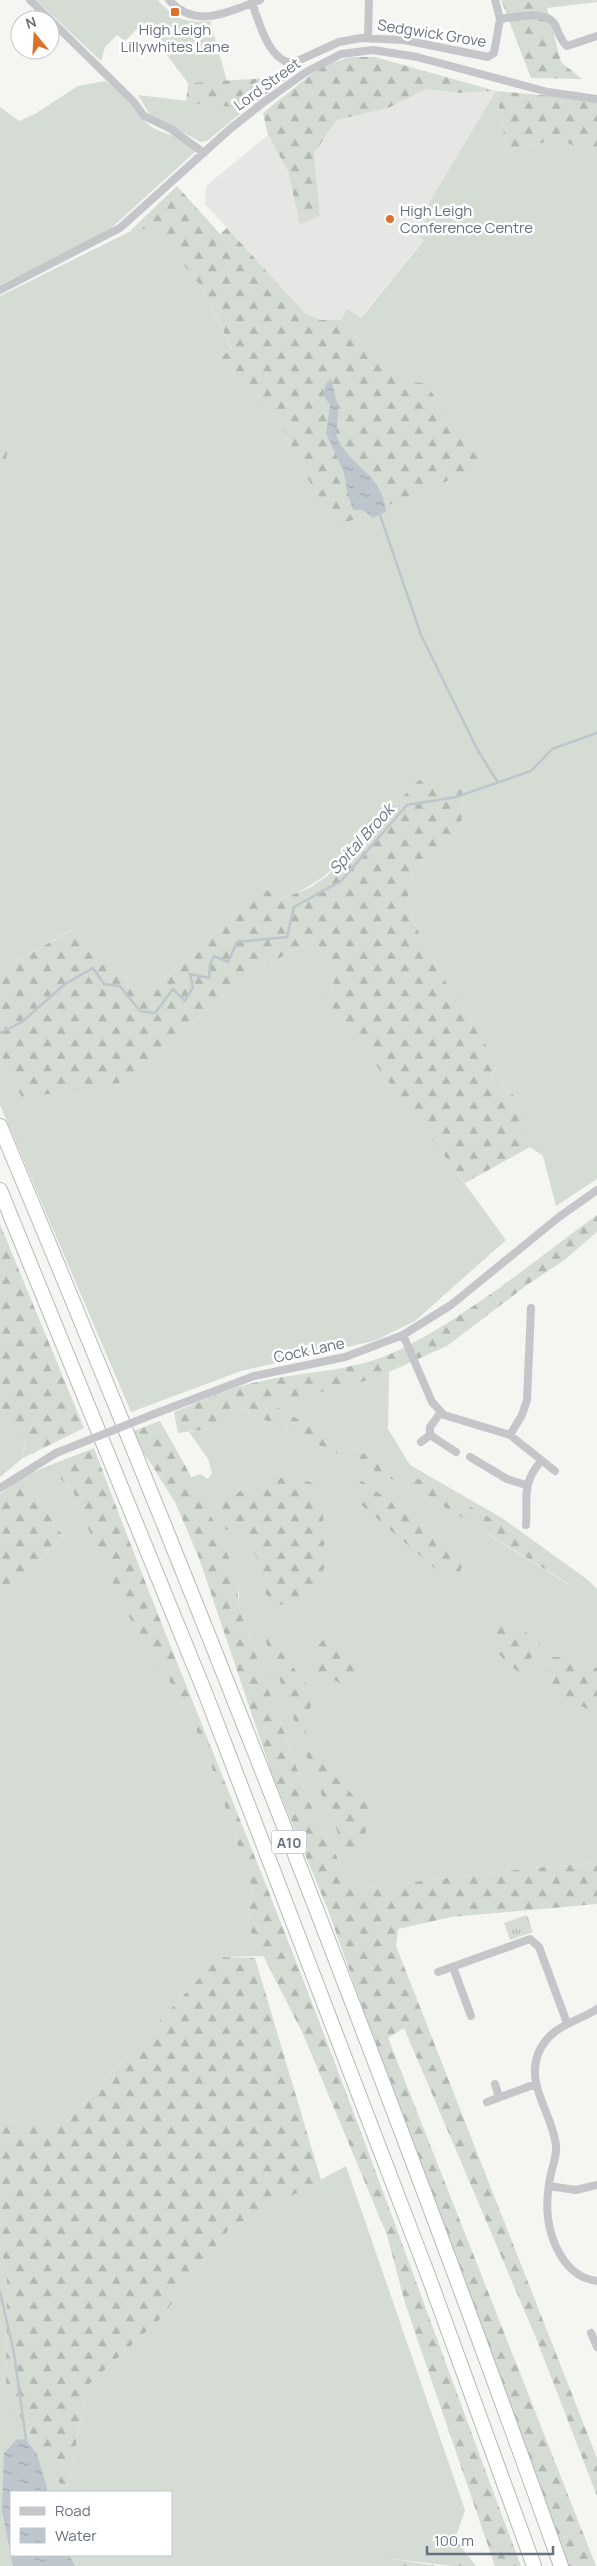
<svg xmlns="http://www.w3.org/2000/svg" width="597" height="2566" viewBox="0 0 597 2566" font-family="Manrope,sans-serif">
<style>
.built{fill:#e6e6e5}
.grass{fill:#d5dcd3}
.forest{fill:url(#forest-firs)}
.park{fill:url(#park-tufts)}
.water{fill:url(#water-ripples)}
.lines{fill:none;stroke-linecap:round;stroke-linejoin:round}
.stream{stroke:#bec6cd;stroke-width:2.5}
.highway-casing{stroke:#b6b8bc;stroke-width:16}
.street{stroke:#c4c6ca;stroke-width:8}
.highway{stroke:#fff;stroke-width:14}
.street-bridge{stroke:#c4c6ca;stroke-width:8}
.poi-dot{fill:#db722c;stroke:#fff;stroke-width:2}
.labels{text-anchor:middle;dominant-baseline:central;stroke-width:5;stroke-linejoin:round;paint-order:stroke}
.shield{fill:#fff;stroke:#949ca8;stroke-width:1}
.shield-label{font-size:14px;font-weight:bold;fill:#667182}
.poi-label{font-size:15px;fill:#667182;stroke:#fff}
.street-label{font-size:15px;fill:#667182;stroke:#fff}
.water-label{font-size:16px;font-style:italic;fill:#667885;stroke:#fff}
</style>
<defs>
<pattern id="forest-firs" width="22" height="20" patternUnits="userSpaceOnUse" patternTransform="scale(1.25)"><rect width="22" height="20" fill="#d5dcd3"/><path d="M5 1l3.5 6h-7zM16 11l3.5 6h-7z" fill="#b1b7b1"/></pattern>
<pattern id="park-tufts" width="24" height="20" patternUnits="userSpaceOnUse" patternTransform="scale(1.25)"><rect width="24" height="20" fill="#d5dcd3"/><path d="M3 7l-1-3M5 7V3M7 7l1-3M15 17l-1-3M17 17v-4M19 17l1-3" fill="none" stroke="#b1b7b1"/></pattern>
<pattern id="water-ripples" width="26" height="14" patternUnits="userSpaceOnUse" patternTransform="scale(1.25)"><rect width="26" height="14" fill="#bec6cd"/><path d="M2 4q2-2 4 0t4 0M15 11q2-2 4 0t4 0" fill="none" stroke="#9ea5ac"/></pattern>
</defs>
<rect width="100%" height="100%" fill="#f5f5f2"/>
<!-- built -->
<path class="built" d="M427,89L459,93L496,91L424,211L429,214L424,239L360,318L347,309L341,320H321L306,314L205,204L206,186L268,135L288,171L300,223L320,216L314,153L337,120L388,108Z"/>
<!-- grass -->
<path class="grass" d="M36,0H158C175,19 184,23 210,21L227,81L188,83L143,23L125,41L117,35L105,47L101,61Z
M543,0H597V2L547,8Z
M105,81C126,94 132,110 149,125C161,136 188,134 195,152L108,231L0,285V107L19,121L35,114L78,86Z
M496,91L507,151L559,139L589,153L597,159V1179L556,1206L543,1156L530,1147L513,1095L490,1077L498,1064L426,951L407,903L412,874L461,827L464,788L341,860C323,880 306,889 282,899L261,888L231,920L143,997L112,965H98L74,929L0,969V478L8,450L0,438V296L129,232L154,226L202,288L232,350L221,357L256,391L279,422L333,528L396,381L341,320L347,309L361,318L424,240L416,233L429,215L424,211Z
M138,95L247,108L207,141L201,142L150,115Z
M313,939L337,973L327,1000L414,1114L506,1240L415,1321L374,1341L241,1371L131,1412L0,1105V1056L126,1082L241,980Z
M389,1372L388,1429L410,1465L502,1518L588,1580L597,1589V1863L532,1868L363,1888L348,1879L308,1799L238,1605L239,1593L205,1507L190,1478L200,1474L208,1479L212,1473L208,1459L189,1432L226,1427L234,1412L242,1409L425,1495L568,1584L574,1581L504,1525L429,1484L328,1437L271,1404L373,1379Z
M0,1406L17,1437L25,1442L23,1458L0,1477Z
M48,1466L73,1491L80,1511L126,1612L184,1704L208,1756L252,1887L248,1926L267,1956L219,1957L63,2125L0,2121V1594L64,1538L24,1476Z
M346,2166L465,2510L455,2539L452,2566L393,2559L396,2566H0V2247L7,2274L6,2393L65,2492H11V2555H171V2492H67L87,2386L160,2319L229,2229Z"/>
<!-- forest -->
<path class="forest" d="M501,0H543L547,8L561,62L582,79L531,78Z
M350,57H375L496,91L597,100V159L589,153L559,139L507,151L496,91L459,93L427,89L388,108L337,120L314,153L320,216L300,224L288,171L268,135L263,113L320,67Z
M283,72L288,78L247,108L186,103L188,83L267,78Z
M177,186L220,234L227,228L306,314L321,320H341L396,381L425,383L483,466L333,528L279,422L256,391L220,357L232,349L202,288L154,227L129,232Z
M0,438L8,450L1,478H0Z
M419,780L464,788L461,827L412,874L407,903L426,951L498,1064L490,1077L513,1095L530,1147L465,1183L327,1000L337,973L313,939L241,980L126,1082L22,1098L2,1056H0V969L75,929L98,965H112L143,997L231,920L261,887L282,899L311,887L327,876Z
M597,1215V1232L563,1261L527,1285L447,1346L373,1379L272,1404L328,1437L429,1484L504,1525L574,1580L569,1584L425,1495L242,1409L234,1412L226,1427L178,1433L174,1412C197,1403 221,1392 245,1385C294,1371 350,1374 397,1351C469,1316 532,1262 597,1215Z
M0,1224L84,1428L23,1458L25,1443L17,1437L0,1406Z
M160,1421C182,1460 243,1563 238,1605L308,1799L348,1879L363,1888L532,1868L597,1863V1904L451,1917L398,1929L396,1946L597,2458V2496L536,2338L404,2028L388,2038L596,2566H566L413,2150L328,1910L273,1777L199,1558L175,1502L131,1432Z
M94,1448C164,1636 242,1820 314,2008C385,2193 451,2380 521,2566H495L405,2303L387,2235L303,2034L248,1926L252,1887L208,1756L184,1704L126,1612L80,1511L73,1491L48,1466Z
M24,1476L64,1538L0,1594V1494Z
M288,1476L313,1483L323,1514L325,1567L300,1608L273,1603L260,1586L258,1560L242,1528L226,1530L218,1512L228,1497L253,1485Z
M358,1478L466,1556L458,1577L439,1572L357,1501Z
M255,1611L283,1655L313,1692L304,1745L360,1802L369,1800L382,1806L370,1819L353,1867L315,1779Z
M505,1625L522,1629L540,1644L521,1674C504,1661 489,1648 490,1626Z
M328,1635L358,1664L346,1686L316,1671L313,1651Z
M552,1657H575L597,1668V1707L588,1709L544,1691V1675Z
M219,1957L255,1958L321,2180L229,2229L160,2319L87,2386L67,2492H65L6,2393L7,2274L0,2247V2121L63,2125Z
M455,2539L476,2566H452Z
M385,2558L392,2559L438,2566H392Z"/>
<!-- park -->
<path class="park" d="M527,1915L533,1932L510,1940L504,1923Z"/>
<!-- water -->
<path class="water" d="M331,378C333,388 337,399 338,409C339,418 334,432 338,440C353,469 382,473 386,512L373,518L363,510H353L347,491L344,473L326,433L330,405L323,395L326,384Z
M17,2439L26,2440L37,2454L48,2492H11V2555H69L75,2566H13L2,2511L4,2453Z"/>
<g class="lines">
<!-- stream -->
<path class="stream" d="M380,515L421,635L477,749L497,781
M0,1033L22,1022L65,984L93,968L104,984L120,986L140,1011L155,1013L173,989L185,1001L193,987L190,974L209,978L210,964L214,956L228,962L237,942L287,937L294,907L341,881L407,805L456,797L531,771L552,749L597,733
M0,2292L14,2353L26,2440"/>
<defs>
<path id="highway" d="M0,1126C199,1601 388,2081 561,2566
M0,1190L206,1695L428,2275L534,2566"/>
</defs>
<!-- highway casing -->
<use href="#highway" class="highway-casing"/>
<!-- street -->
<path class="street" d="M30,0L133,101L144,116L171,129L204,153
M169,0C195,30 228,12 260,0
M252,3C259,22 269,62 293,63L339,42L361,38L404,40L488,57L494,53L500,19L495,0
M500,19C514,17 543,10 553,22C559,30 559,40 567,46L597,36
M368,37L369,0
M0,290L120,228L230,129L264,102L306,72L341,54L373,50L417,57L548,92L597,99
M403,1335L432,1402L444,1415L510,1435L555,1471
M441,1412L430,1427V1435L456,1452
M154,1414L254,1376L345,1357L403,1335L451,1305L559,1217L597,1190
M510,1435L522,1415L527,1400L531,1308
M421,1442L430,1435
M470,1457L507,1479L526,1485
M0,1488L56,1453
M526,1525C528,1496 521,1485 541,1461
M453,1967L471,2016
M438,1972L530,1939L539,1947L567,2023
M597,2009C575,2023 549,2026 538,2054C526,2086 552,2113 556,2145C557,2157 552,2167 550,2178C545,2206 546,2231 561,2256C569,2269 581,2279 597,2281
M495,2084L499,2097
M487,2102L536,2084
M549,2186L576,2190L597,2185
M591,2333L597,2347"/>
<!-- highway -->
<use href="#highway" class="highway"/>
<!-- street-bridge -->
<path class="street-bridge" d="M56,1453L154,1414"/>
</g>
<!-- markers -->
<g class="poi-dot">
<rect x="170" y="7" width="10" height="10" rx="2.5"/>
<circle cx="390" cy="219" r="5"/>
</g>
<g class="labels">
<!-- shield labels -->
<rect class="shield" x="271.5" y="1830.5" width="35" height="23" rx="4"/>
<g class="shield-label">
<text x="289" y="1842">A10</text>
</g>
<!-- poi labels -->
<g class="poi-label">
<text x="175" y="29">High Leigh<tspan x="175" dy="17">Lillywhites Lane</tspan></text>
<text x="400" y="210" text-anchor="start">High Leigh<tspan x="400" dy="17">Conference Centre</tspan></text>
</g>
<!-- street labels -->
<g class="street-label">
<text transform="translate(432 33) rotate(9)">Sedgwick Grove</text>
<text transform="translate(267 84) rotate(-36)">Lord Street</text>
<text transform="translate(309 1350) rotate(-12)">Cock Lane</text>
</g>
<!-- water labels -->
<g class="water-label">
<text transform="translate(361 839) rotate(-48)">Spital Brook</text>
</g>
</g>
<!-- legend -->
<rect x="10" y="2491" width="162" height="65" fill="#ffffff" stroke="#c2c6cd"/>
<rect x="20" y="2507" width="25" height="8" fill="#c4c6ca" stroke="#c2c6cd"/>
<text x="55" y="2516" font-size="15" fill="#667182">Road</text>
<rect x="20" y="2528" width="25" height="15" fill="url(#water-ripples)" stroke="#c2c6cd"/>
<text x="55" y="2541" font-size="15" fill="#667182">Water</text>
<!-- north arrow -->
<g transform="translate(35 35) rotate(342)"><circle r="24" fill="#ffffff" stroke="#c2c6cd"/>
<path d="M0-4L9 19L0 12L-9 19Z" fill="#db722c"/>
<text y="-8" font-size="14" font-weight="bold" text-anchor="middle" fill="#667182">N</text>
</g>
<!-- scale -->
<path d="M427 2546v8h126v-8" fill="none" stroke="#667182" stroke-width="2.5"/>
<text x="434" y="2546" font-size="15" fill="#667182" stroke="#ffffff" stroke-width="4" paint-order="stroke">100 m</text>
</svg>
